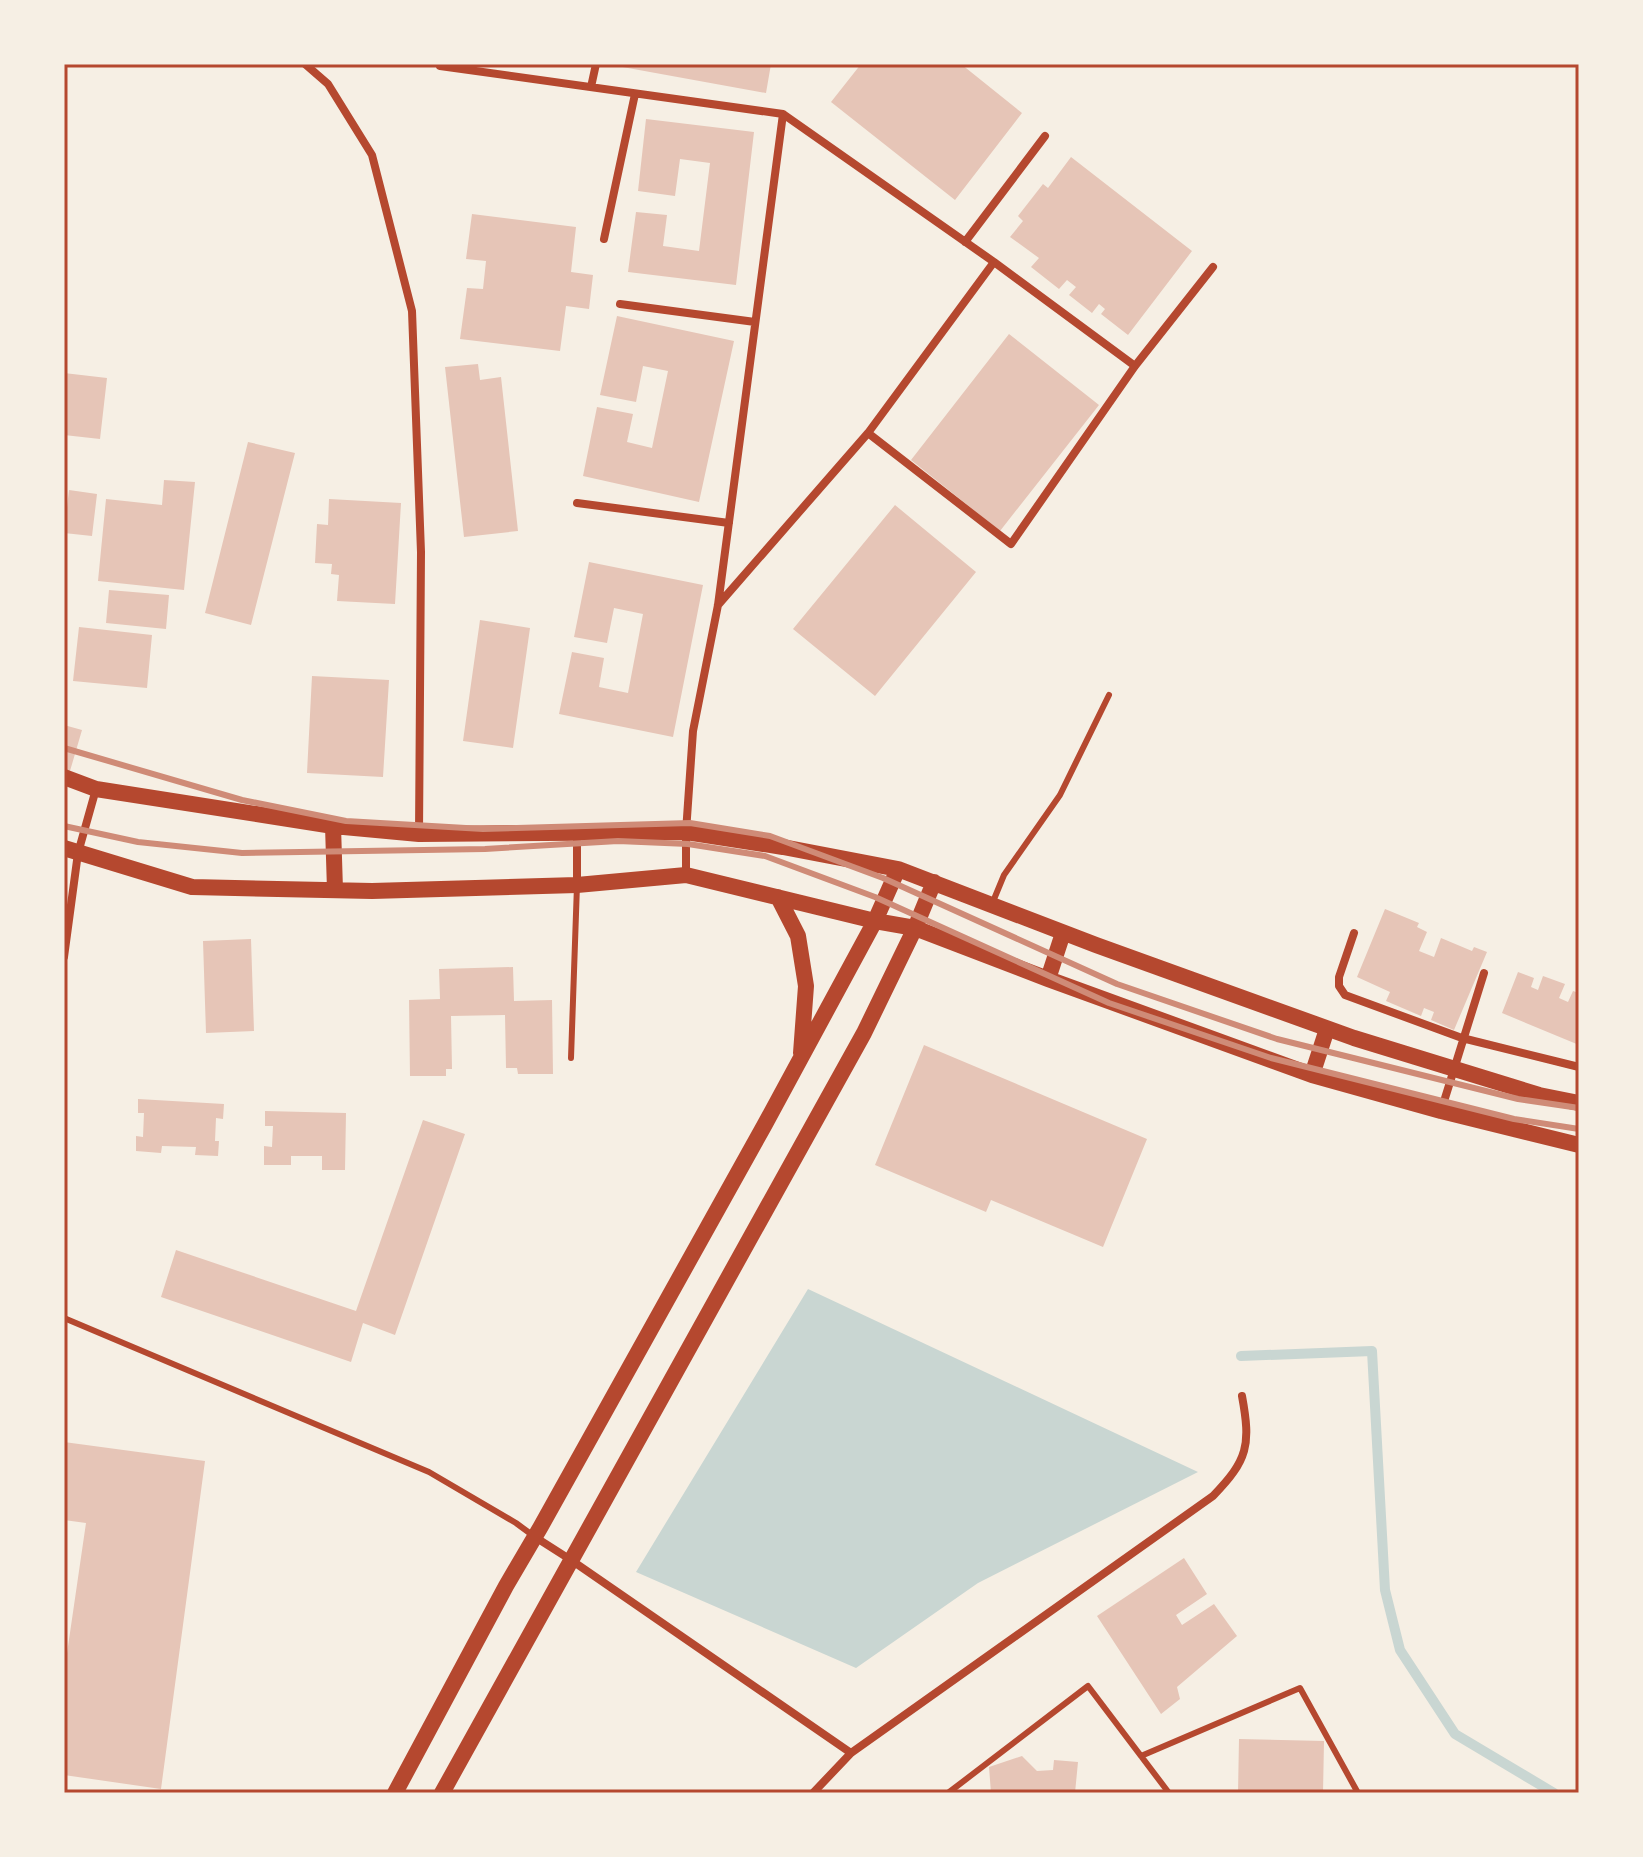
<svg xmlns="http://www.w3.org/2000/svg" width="1643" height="1857" viewBox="0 0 1643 1857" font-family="'Noto Serif',serif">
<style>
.water{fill:#c9d6d2}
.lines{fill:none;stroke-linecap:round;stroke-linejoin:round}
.stream{stroke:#c9d6d2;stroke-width:10}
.building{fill:#e6c5b7}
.service{stroke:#b5482f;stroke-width:6}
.minor{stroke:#b5482f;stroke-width:8}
.secondary{stroke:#b5482f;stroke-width:16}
.rail{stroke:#cf8b77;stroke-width:6}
.neatline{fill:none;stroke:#b5482f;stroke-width:3}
</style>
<rect width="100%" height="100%" fill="#f6efe4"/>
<!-- water -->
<path class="water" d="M808,1289L1198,1472L978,1583L856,1668L636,1572Z"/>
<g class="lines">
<!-- stream -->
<path class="stream" d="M1241,1356L1372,1351L1385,1590L1400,1650L1455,1734L1554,1793"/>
</g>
<!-- building -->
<path class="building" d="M617,64H771L766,93L617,66Z
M861,64H961L1022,113L955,200L831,102Z
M646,119L754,132L736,285L628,272L636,212L667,215L663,246L699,251L710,163L680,159L675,196L638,191Z
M1071,157L1192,251L1128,335L1101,314L1105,309L1099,304L1092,313L1069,295L1076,287L1067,280L1059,289L1031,267L1039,258L1010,237L1023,221L1018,216L1043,184L1048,188Z
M472,214L576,227L571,272L593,275L589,309L566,306L560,351L460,339L467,288L483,289L486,261L466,259Z
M617,316L734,341L699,502L583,476L597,407L633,414L627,442L652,448L668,371L643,366L636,402L600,395Z
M1009,334L1099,405L1000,531L911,460Z
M478,364L480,380L501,377L518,531L464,537L445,367Z
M64,373L107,378L100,439L64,435Z
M248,442L295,453L251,625L205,613Z
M164,480L195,482L184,590L98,581L106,499L162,505Z
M69,490L97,494L92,536L64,533Z
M329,499L401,503L395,604L337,601L339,575L331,574L332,564L315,563L317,524L328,525Z
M895,505L976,572L875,696L793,629Z
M589,562L703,585L673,737L559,714L572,652L604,658L599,687L628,693L643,614L614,608L607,643L574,637Z
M109,590L169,595L166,629L106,623Z
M480,620L530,628L513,748L463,741Z
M79,627L152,635L147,688L73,681Z
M312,676L389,680L383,777L307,773Z
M64,725L82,730L65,788H64Z
M1385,909L1419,923L1417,927L1427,932L1419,951L1434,957L1441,938L1472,951L1474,947L1487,952L1454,1030L1431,1020L1434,1012L1424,1008L1421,1016L1386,1001L1390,992L1357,977Z
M251,939L254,1031L206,1033L203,941Z
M513,967L514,1001L552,1000L553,1074H518L517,1068H506L505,1015L451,1016L452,1069H446V1076H410L409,1000L440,999L439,969Z
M1518,972L1534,978L1531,987L1538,990L1543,976L1565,984L1559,998L1568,1002L1573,991L1579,993V1045L1502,1013Z
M924,1045L1147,1139L1103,1247L991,1200L986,1212L875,1165Z
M138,1099L224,1104L223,1119L216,1118L215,1141H219L218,1156L195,1155L196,1147L162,1146L161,1153L136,1151V1136L143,1137L144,1113H138Z
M265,1111L346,1113L345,1170H322V1156H291V1165H264V1146L272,1147L273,1126H265Z
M423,1120L465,1134L395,1335L363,1323L351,1362L161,1297L176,1250L356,1311Z
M64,1442L205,1461L161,1789L64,1775V1667H65L86,1523L64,1520Z
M1184,1558L1207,1594L1176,1615L1182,1625L1214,1604L1237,1636L1177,1687L1180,1699L1161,1714L1097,1616Z
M1239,1739L1324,1741L1323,1793H1238Z
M1022,1756L1037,1771L1053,1770L1054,1760L1078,1762L1075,1793H991L989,1767Z"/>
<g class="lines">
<!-- service -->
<path class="service" d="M992,904L1004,875L1060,795L1109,695
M571,1058L577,885
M64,1318L429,1472L516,1523L535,1537
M1141,1756L1300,1688L1358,1793
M948,1793L1088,1686L1169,1793"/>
<!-- minor -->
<path class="minor" d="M305,64L328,84L372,155L412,311L421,552L419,834
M440,66L783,114
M591,87L596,64
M604,239L635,94
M965,242L1045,136
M994,262L1135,366
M620,304L755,322
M868,433L1011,544L1135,366L1213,267
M577,503L729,523
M577,834V884
M686,875V832L693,731L718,605L783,114L994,262L868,433L718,605
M1354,933L1339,977V986L1345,995L1462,1038L1579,1067
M64,957L78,853L96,789
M1441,1111L1484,973
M535,1537L571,1560L851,1753L1213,1496C1248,1460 1251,1445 1242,1396
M813,1793L851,1753"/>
<!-- secondary -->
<path class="secondary" d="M64,777L96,789L333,826L419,834L686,832L783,847L898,869L1096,945L1354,1038L1539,1095L1579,1103
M333,826L335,890
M64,848L192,887L372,891L577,885L686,875L875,921L915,928L1048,979L1312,1075L1441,1111L1579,1145
M778,897L798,936L806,986L801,1053
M1048,979L1063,933
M1312,1075L1327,1029
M395,1793L506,1586L540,1528L764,1126L875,921L898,869
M442,1793L864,1033L915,928L934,882"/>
<!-- rail -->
<path class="rail" d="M64,748L242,800L346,821L483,829L690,823L770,836L883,878L1117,984L1277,1039L1518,1099L1579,1108
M64,826L138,842L242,853L485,849L618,841L688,844L765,856L875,897L1109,1003L1271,1058L1514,1119L1579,1129"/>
</g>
<!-- border -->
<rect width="1643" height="1857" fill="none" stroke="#f6efe4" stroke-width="132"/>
<rect x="66" y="66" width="1511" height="1725" class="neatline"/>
</svg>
